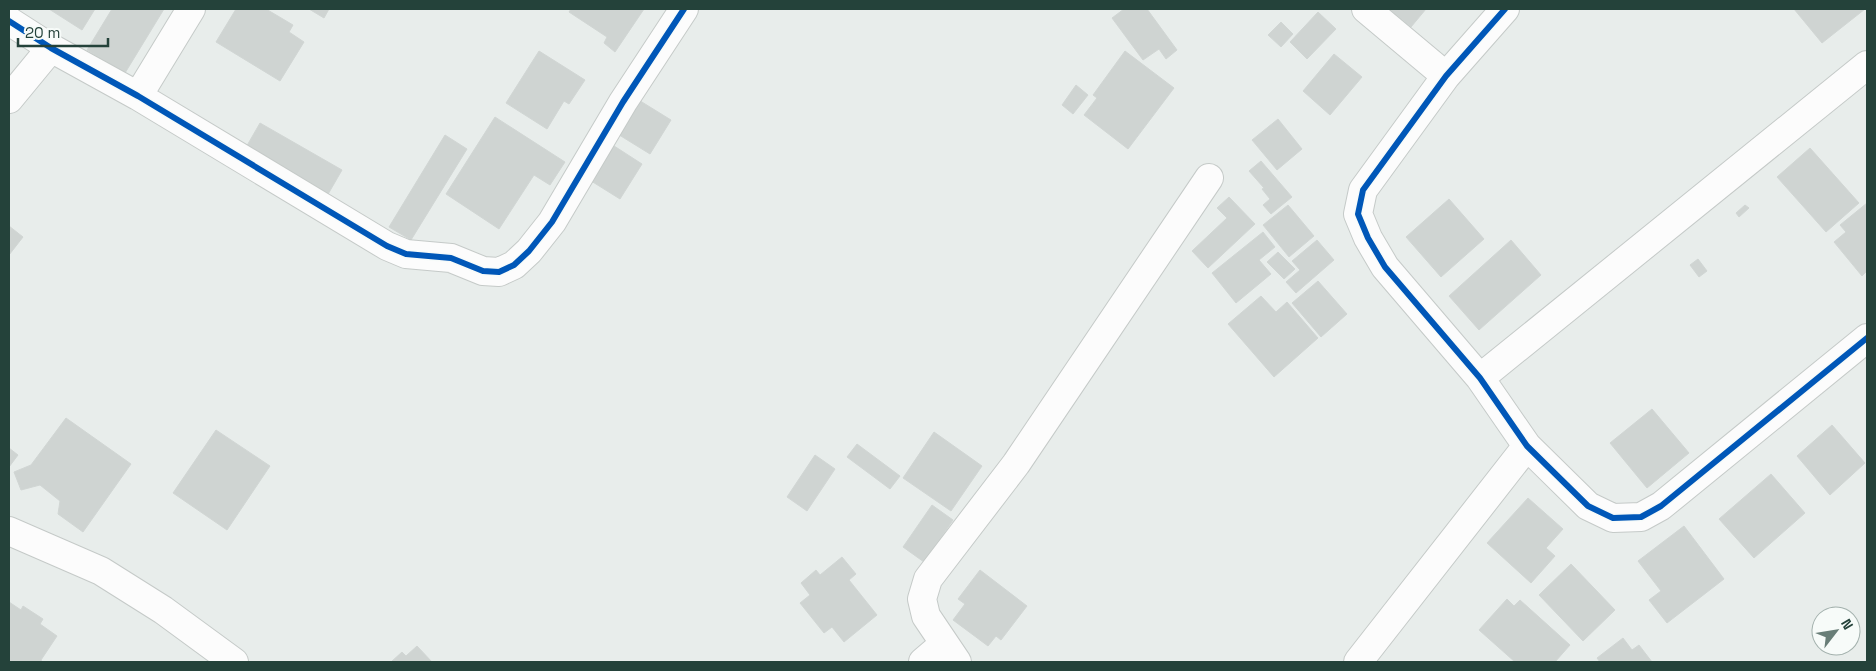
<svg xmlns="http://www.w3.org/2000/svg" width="1876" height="671" viewBox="0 0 1876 671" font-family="'Space Grotesk',sans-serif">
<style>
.building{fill:#cfd4d2;stroke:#d1d6d4}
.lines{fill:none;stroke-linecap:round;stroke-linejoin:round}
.minor-casing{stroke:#c5cac8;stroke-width:30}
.minor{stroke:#fcfcfc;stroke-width:28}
.cycleway-casing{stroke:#f7fbf9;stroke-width:9}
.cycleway{stroke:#0057b8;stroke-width:6}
</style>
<rect width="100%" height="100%" fill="#e8edeb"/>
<!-- building -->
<path class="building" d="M49,9H95L82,30Z
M112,9H164L125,73L87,50Z
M236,9H266L293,25L289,32L304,42L280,81L216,42Z
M309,9H329L324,18Z
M571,9H644L615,52L604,43L607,37L569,12Z
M1124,9H1147L1177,50L1166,59L1159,49L1143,60L1112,18Z
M1389,9H1426L1411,27Z
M1794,9H1865L1822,43Z
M1318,12L1336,29L1307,59L1290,42Z
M1281,22L1293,34L1281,47L1268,35Z
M539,51L585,80L569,104L564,101L547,129L506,103Z
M1125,51L1174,88L1128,149L1084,115L1097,98L1093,95Z
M1334,54L1362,77L1330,115L1303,91Z
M1076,85L1088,95L1073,114L1062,105Z
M637,99L671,120L650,154L616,133Z
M495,117L565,162L550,185L534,175L499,229L446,194Z
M1278,119L1302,149L1277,170L1252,140Z
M260,123L342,170L327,196L245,149Z
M445,135L467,149L411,240L389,227Z
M611,144L642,164L620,199L588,179Z
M1810,148L1859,203L1826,232L1777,177Z
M1261,161L1292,197L1271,214L1263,205L1270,199L1262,189L1264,188L1249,171Z
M1229,197L1255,224L1208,268L1192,251L1227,218L1217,208Z
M1449,199L1484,239L1441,277L1406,237Z
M1867,203V271L1862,276L1834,242L1846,232L1840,225Z
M1288,205L1314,236L1289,257L1263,225Z
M1745,205L1749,208L1739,217L1736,213Z
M9,226L23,237L9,255Z
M1263,232L1275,247L1259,260L1271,274L1236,303L1212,273Z
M1317,240L1334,260L1296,293L1286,282L1300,270L1292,261Z
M1511,240L1541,275L1479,330L1449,296Z
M1278,252L1295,269L1284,279L1267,262Z
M1698,259L1707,271L1699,277L1690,265Z
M1318,281L1347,314L1321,337L1292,303Z
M1261,296L1276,312L1287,302L1318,338L1274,377L1228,324Z
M1652,409L1689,453L1647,488L1610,443Z
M66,418L131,464L83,532L58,514L60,501L40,485L21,490L14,472L31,465Z
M1832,425L1865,463L1830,495L1797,456Z
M216,430L270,466L227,530L173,493Z
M934,432L982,466L951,511L903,478Z
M857,444L900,476L890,489L847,457Z
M9,448L18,455L9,467Z
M815,455L835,469L807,511L787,497Z
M1771,474L1805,513L1754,558L1719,519Z
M1528,498L1563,529L1546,548L1555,556L1531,583L1487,543Z
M932,505L953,520L924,562L903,547Z
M1684,526L1724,579L1667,623L1649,600L1661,591L1638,561Z
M842,557L856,574L849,580L877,615L844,642L832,627L824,633L800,603L810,595L801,583L816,570L820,575Z
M1571,564L1615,610L1583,641L1539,595Z
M980,570L1027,606L1001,640L996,636L988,646L953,620L965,604L958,599Z
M1507,599L1514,606L1520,600L1570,645L1555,662H1515L1479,630Z
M9,602L21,610L23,606L43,619L40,624L57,636L41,660L42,662H9Z
M1623,638L1632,650L1639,645L1652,662H1600L1597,658Z
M417,646L432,662H391L402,652L406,656Z"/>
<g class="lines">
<defs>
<path id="minor" d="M1366,9L1446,76
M1505,9L1446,76L1363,190L1358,214L1368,238L1385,267L1480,378L1527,446L1588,506L1613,518L1641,517L1661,506L1867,338
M9,21L51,48L138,96L387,246L406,254L451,258L483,271L499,272L514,265L529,251L552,222L623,102L684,9
M138,96L191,9
M9,99L51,48
M1480,378L1867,65
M9,531L101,571L163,610L234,662
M923,662L944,644
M957,662L926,616L922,599L928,579L1016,464L1209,178
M1358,662L1527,446"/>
</defs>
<!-- minor casing -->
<use href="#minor" class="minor-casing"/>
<!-- minor -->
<use href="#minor" class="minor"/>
<defs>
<path id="cycleway" d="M1505,9L1446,76L1363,190L1358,214L1368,238L1385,267L1480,378L1527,446L1588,506L1613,518L1641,517L1661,506L1867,338
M9,21L51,48L138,96L387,246L406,254L451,258L483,271L499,272L514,265L529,251L552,222L623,102L684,9"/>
</defs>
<!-- cycleway casing -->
<use href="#cycleway" class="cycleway-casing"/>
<!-- cycleway -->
<use href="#cycleway" class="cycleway"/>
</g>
<!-- border -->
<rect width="1876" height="671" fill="none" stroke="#24423a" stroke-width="20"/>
<!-- north arrow -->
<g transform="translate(1836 631) rotate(59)"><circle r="24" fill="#f7fbf9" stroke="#a3b1ad"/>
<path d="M0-4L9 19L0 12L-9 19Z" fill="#697e78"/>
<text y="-8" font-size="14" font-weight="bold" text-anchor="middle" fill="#24423a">N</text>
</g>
<!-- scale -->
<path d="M18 38v8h90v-8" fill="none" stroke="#24423a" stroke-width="2.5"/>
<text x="25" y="38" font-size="15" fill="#24423a" stroke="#f7fbf9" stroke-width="4" paint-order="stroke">20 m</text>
</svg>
